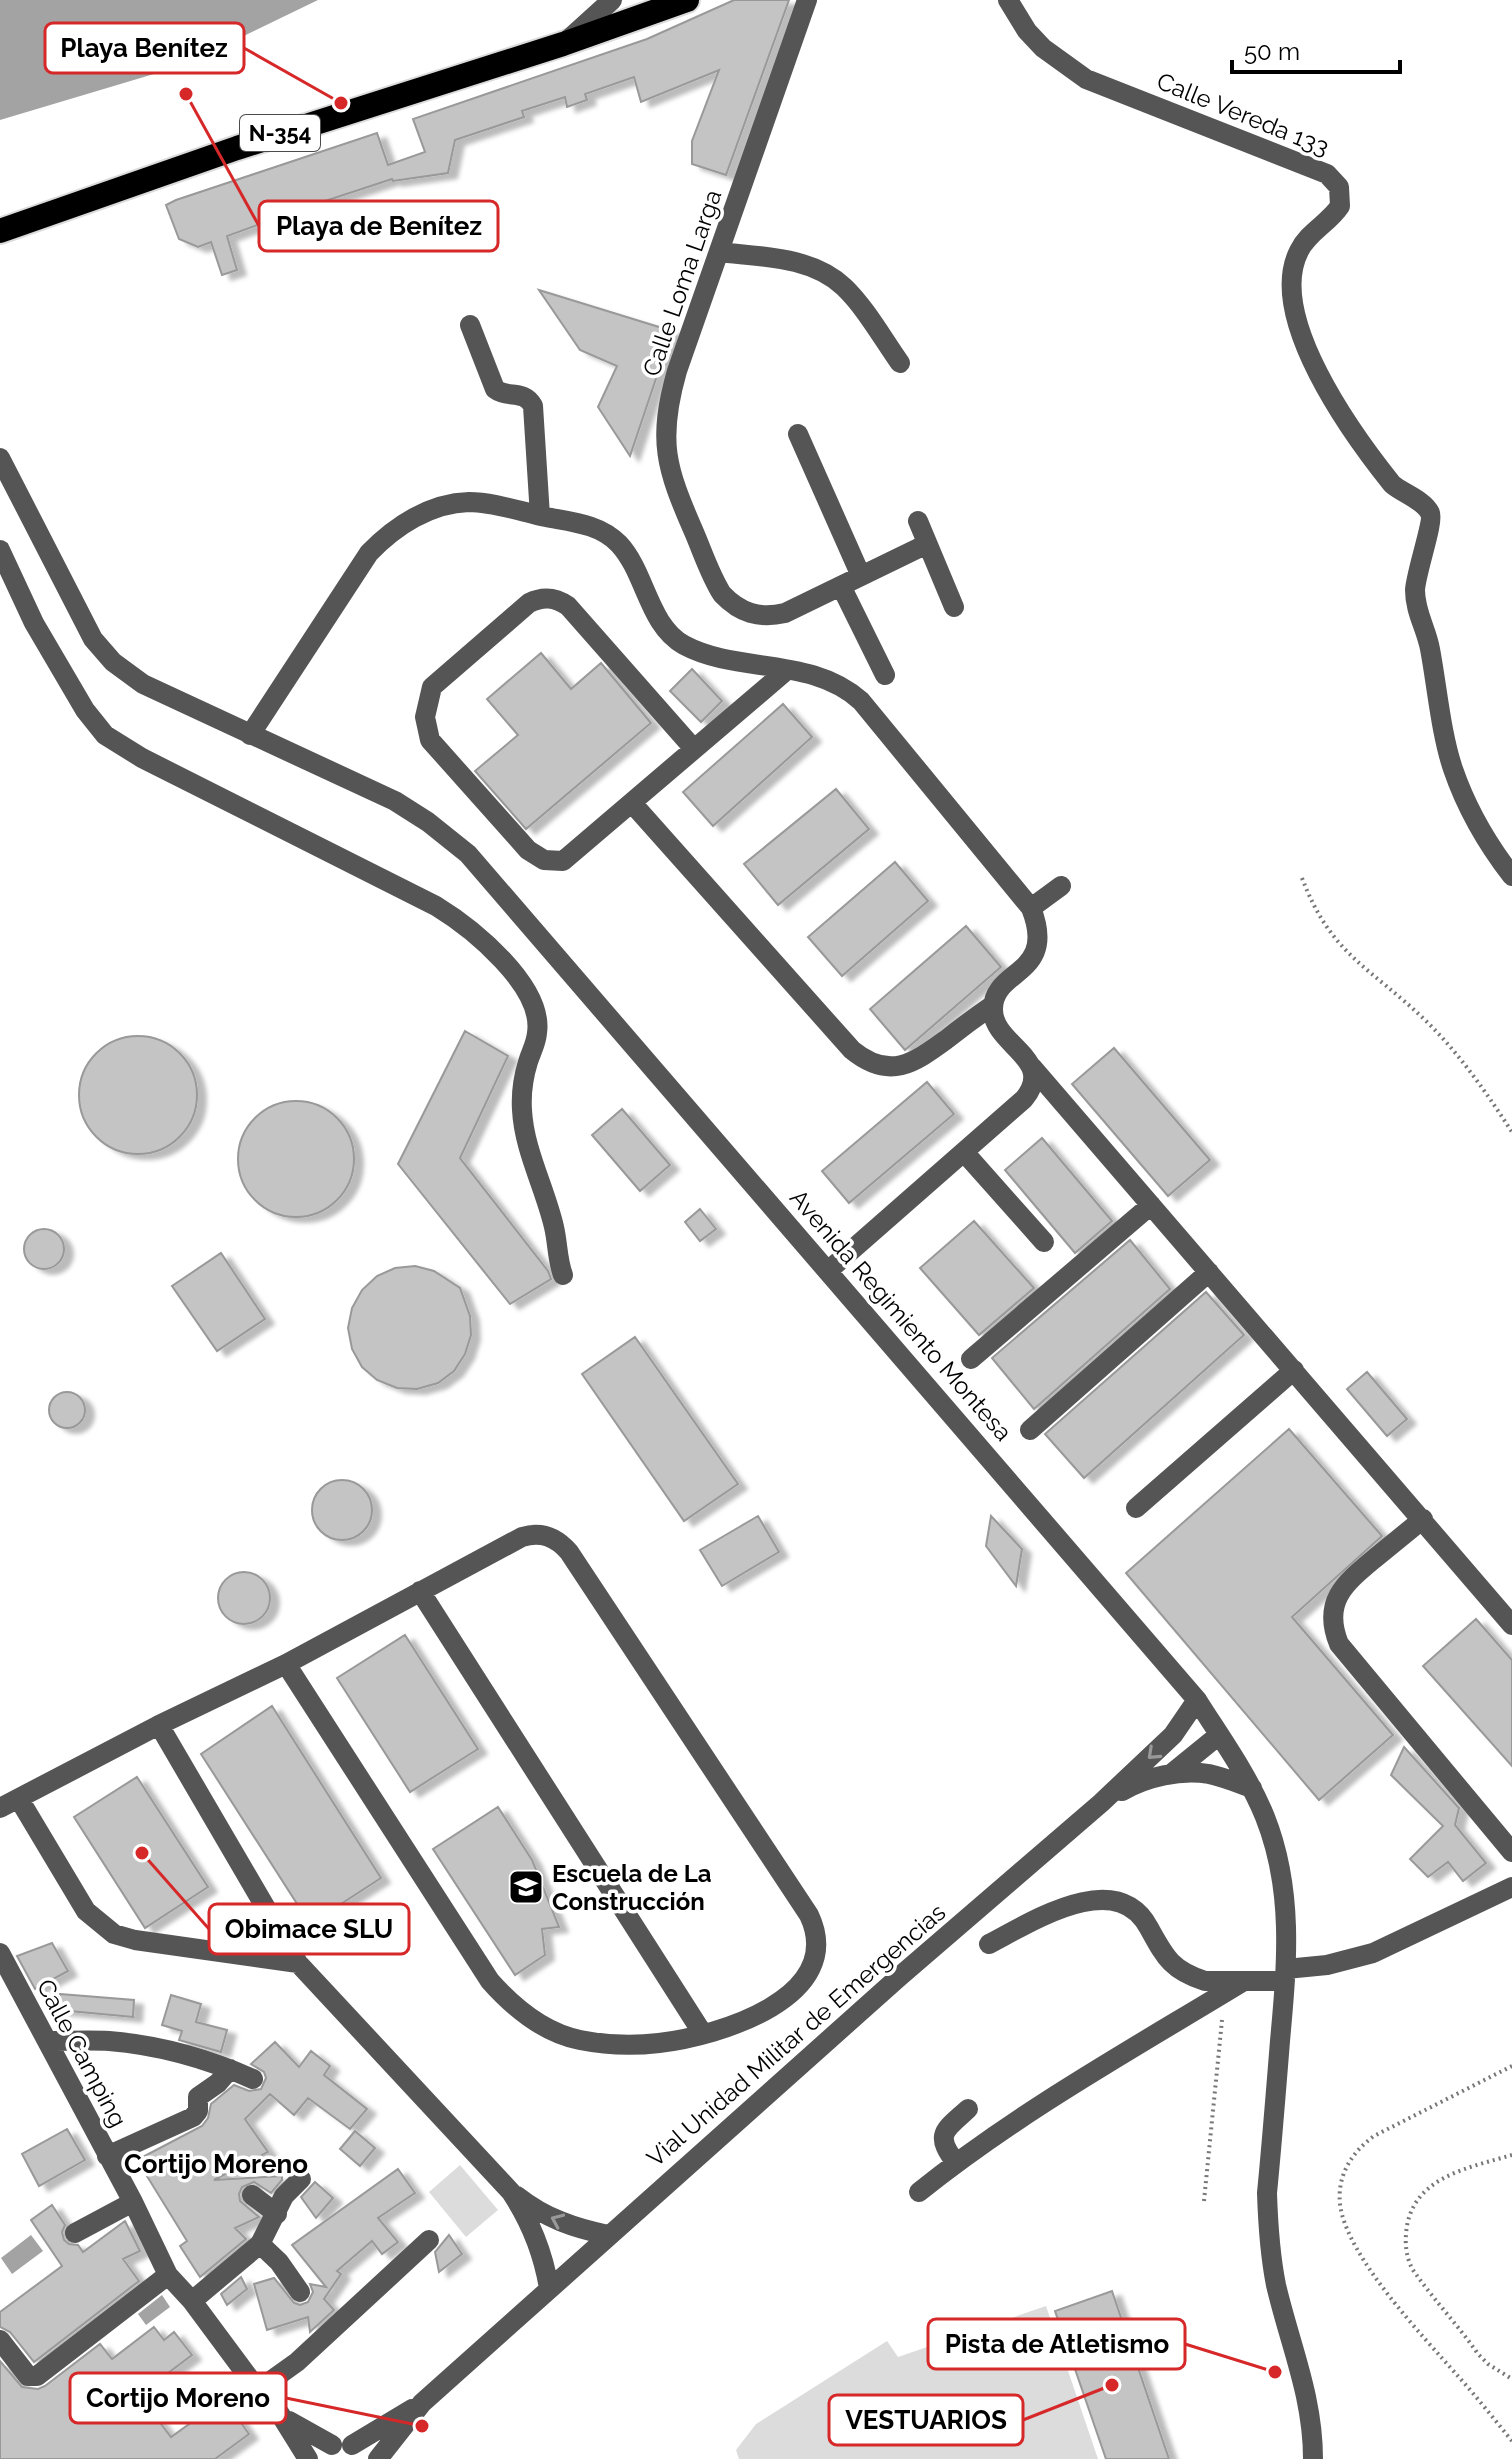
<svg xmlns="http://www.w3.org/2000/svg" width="1512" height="2459" viewBox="0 0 1512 2459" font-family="Raleway,sans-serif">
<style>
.green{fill:#dcdcdc}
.water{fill:#a3a3a3}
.building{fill:#c4c4c4;stroke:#999;stroke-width:2;filter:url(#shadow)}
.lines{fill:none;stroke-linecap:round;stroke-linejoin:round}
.highway-casing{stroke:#dbdbdb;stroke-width:28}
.path{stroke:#777;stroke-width:4;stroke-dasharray:2 4;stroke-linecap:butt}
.minor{stroke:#555;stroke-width:20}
.highway{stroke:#000;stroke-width:24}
.oneway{stroke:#999}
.labels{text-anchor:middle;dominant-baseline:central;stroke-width:7;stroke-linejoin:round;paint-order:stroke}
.shield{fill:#fff;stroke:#4c4c4c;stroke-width:2}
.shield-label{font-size:22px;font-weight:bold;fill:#000}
.street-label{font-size:24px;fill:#000;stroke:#fff}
.poi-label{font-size:24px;font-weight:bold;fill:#000;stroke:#fff;text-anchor:start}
.neighbourhood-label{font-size:26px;font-weight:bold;fill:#000;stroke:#fff}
.leader{fill:none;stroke:#d62828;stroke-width:3}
.callout-dot{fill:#d62828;stroke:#fff;stroke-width:3}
.callout{fill:#fff;stroke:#d62828;stroke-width:3}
.callout-label{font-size:26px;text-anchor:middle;font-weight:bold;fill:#000}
</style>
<defs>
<filter id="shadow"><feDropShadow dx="9" dy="5" stdDeviation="2" flood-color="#0004"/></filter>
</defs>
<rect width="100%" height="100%" fill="#fff"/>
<!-- green -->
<path class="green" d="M460,2165L498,2210L466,2237L429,2192Z
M1046,2306L1098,2459H739L736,2450L756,2424L887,2341L898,2357Z"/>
<!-- water -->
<path class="water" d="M0,0H318L184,65L0,120Z
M31,2235L43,2251L12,2274L1,2258Z
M162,2295L170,2307L146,2325L138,2314Z"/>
<!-- building -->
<path class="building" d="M734,0H789L726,175L692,164V141L719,70L641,102L634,77L585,94L587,100L567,107L565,97L522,111L524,117L455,140L448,173L393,181L392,179L301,209L306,225L290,231L285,215L227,236L237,270L222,275L211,242L198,247L179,239L166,205L176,200L377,133L388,165L425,152L413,119L647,39Z
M539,290L672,331L630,456L598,407L617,366L580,350Z
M541,653L571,689L601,663L651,723L526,829L475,771L518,735L487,699Z
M692,669L722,701L701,722L670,691Z
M783,704L812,737L713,826L683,792Z
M836,789L869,829L778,905L744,864Z
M895,862L928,901L842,976L808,937Z
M966,926L1001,967L905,1050L870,1009Z
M465,1031L508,1056L460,1158L548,1271L551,1279L510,1304L398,1164Z
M79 1095a59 59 0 1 1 118 0a59 59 0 1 1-118 0Z
M1114,1048L1210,1160L1168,1196L1072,1084Z
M927,1082L954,1114L849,1203L822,1171Z
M238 1159a58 58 0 1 1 116 0a58 58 0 1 1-116 0Z
M622,1109L670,1165L640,1191L592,1135Z
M1042,1138L1112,1221L1075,1253L1005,1170Z
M700,1209L716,1229L700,1241L685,1222Z
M974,1221L1034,1288L979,1335L920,1268Z
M24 1249a20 20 0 1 1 40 0a20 20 0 1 1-40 0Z
M1130,1240L1170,1289L1034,1409L992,1358Z
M221,1253L265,1319L217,1351L172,1286Z
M415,1266L434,1271L460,1288L470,1316L471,1335L465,1354L454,1371L438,1383L417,1389L397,1388L377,1380L362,1367L352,1349L348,1328L352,1308L362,1290L377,1276L395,1268Z
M1206,1292L1244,1335L1084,1478L1045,1434Z
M635,1337L738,1484L684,1521L582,1374Z
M1367,1372L1407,1419L1387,1436L1347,1389Z
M49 1410a18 18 0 1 1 36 0a18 18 0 1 1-36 0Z
M1289,1429L1382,1536L1292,1617L1393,1735L1319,1800L1126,1573Z
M312 1510a30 30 0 1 1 60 0a30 30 0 1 1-60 0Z
M758,1516L779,1552L722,1586L700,1550Z
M991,1516L1022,1549L1016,1586L986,1546Z
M218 1598a26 26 0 1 1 52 0a26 26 0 1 1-52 0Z
M1476,1619L1512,1660V1766L1423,1666Z
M405,1635L478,1749L410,1792L337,1678Z
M272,1706L381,1878L310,1924L201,1754Z
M1404,1747L1459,1808L1455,1825L1486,1863L1463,1881L1448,1862L1428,1877L1410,1859L1443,1826L1391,1775Z
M137,1777L208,1887L145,1928L74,1817Z
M498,1807L532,1860L559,1927L542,1929L545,1955L515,1975L433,1849Z
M52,1943L68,1971L35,1989L17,1956Z
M60,1994L134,2000L133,2017L59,2010Z
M171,1995L201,2004L196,2022L227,2030L221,2052L179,2040L182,2031L162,2025Z
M275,2042L299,2067L311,2051L330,2066L324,2075L367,2109L350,2129L308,2098L294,2115L270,2094L245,2119L268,2152L214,2180L282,2176V2180L271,2193L254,2182L242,2187L239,2194L240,2201L259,2217L235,2228L246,2239L200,2277L180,2246L187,2241L137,2160L202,2126L208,2118L211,2104L234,2085L249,2091L261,2089L266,2078L264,2072L251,2064Z
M67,2129L85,2160L39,2186L22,2154Z
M355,2131L375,2148L360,2166L340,2149Z
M398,2169L415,2193L378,2218L398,2242L382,2254L372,2241L337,2271L341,2274L324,2299L334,2310L310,2332L308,2317L267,2330L254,2284L274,2278L294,2303L300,2305L308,2302L313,2292L310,2284L326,2287L292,2245Z
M315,2182L333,2198L316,2218L301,2197Z
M52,2205L65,2225L62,2232L64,2240L69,2244L78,2245L83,2252L125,2221L140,2251L123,2259L139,2281L34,2362L10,2332L0,2327V2312L62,2266L31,2220Z
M449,2235L462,2254L439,2272L435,2252Z
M241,2277L247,2289L227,2305L221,2294Z
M1112,2291L1169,2459H1106L1055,2311Z
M154,2327L164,2340L174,2332L192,2355L139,2395L171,2437L224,2399L249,2434L215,2459H0V2361L22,2387L38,2389L45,2386L100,2344L112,2359Z"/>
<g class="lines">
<defs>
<path id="highway" d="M0,231L237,148L563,44L687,0"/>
</defs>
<!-- highway casing -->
<use href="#highway" class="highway-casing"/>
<!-- path -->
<path class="path" d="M1302,878C1331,955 1370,967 1425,1020C1459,1053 1486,1092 1512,1132
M1512,2066L1374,2136C1352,2152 1337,2175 1340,2204C1346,2256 1422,2335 1457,2375C1476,2396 1494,2419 1512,2441
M1512,2155C1468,2168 1410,2177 1406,2234C1405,2246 1407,2260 1413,2270C1433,2299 1458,2325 1478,2354L1488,2364L1512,2379
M1204,2201L1222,2020"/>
<!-- minor -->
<path class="minor" d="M807,0L677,371C657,441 666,468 694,532C703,553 710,575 722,594C740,613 759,619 785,613L927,544
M1008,0L1027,31L1043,48L1086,79L1327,174L1339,187L1340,206C1329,223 1308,232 1299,251C1266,316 1352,434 1392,484C1402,493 1424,500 1430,513C1434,522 1416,572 1415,590C1415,612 1426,628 1430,649C1437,686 1441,734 1453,769C1466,807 1488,845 1512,876
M568,40L612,0
M719,252C761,257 811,256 844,287C865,307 883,339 900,363
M470,325L495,389C508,399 524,389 533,406L540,516
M798,434L861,576
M0,458L93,639L113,662L143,684L395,801L428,822L468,854L1197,1700C1221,1738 1248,1775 1265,1817C1294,1890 1287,1964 1280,2041C1276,2091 1272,2142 1267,2193C1268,2224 1270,2255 1276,2285C1290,2345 1313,2396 1313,2459
M918,521L954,607
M0,550L34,623L85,710L105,735L142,758L436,906C472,928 544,986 537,1033C536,1044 531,1052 528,1062C523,1078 521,1094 522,1110C524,1150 545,1188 554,1227C558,1244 557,1259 563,1275
M841,586L885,675
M250,735L369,553C395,526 430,503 469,502C494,502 522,512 546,517C572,522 600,524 619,544C646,573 648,625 684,645C738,674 811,656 861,701L1031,908C1058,976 993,968 993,1009C992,1045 1057,1059 1024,1099L829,1270
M694,749L568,606C555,597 543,596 529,603L432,687L425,717L430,740L528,850L544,860L563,861L787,670
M632,803L852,1050C890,1081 914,1063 947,1039C962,1027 977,1016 993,1005
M1031,908L1061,886
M1032,1067L1512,1625
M964,1152L1044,1242
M971,1359L1151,1205
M1030,1430L1209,1272
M1136,1508L1294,1370
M1423,1519C1407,1532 1390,1546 1374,1559C1344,1584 1322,1602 1339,1644L1512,1852
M420,1591L703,2034
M159,1725L298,1963L511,2192C531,2222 543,2252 549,2288
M1171,1774L1219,1735
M1122,1791C1146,1777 1181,1769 1209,1774C1223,1777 1238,1783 1252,1788
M19,1799L86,1911L114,1934L135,1940L298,1963
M0,1808L159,1725L286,1664L522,1537C541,1531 556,1537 569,1552L809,1915C848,1997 719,2036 659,2043C634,2046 605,2045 580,2040C544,2033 514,2008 490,1981L286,1664
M989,1944C1030,1923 1116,1866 1149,1928C1165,1957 1171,1970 1205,1981H1285
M0,1953L133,2202L168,2275L192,2301L258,2390L280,2414L308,2459
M1286,1969L1327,1965L1373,1953L1512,1887
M47,2041C68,2041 89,2040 109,2041C159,2045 208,2059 253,2079
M107,2156L193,2117L198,2111V2097L218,2083L230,2069
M956,2163C934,2134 944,2131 968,2109
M919,2192C1020,2111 1134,2048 1244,1981
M252,2195L277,2214
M517,2196C545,2218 574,2228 608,2235
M75,2233L133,2202
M260,2244L279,2262L300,2292
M192,2301L260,2244L284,2196L301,2179
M0,2340L28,2376H37L168,2275
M258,2390L297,2362L429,2240
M289,2421L332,2445
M352,2445L412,2409
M378,2459L422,2403L899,1977L1101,1803L1173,1735L1197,1700"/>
<!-- highway -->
<use href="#highway" class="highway"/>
</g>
<!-- one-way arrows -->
<defs><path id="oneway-chevron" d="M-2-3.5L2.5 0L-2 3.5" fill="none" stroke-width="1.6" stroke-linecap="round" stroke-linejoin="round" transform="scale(2)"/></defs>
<g class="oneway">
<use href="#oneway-chevron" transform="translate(1153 1754) rotate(137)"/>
<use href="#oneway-chevron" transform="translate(557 2220) rotate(-156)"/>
</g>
<!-- icons -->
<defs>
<symbol id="school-square" viewBox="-11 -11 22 22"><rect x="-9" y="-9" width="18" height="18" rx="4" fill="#000" stroke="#fff"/><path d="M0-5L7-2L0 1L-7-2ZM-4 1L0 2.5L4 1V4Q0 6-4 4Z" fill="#fff"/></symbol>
</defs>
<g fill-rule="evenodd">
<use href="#school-square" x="506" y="1867" width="40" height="40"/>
</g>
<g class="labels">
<!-- shield labels -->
<rect class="shield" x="240" y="115" width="80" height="36" rx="6"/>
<g class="shield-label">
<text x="280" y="133">N-354</text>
</g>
<!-- street labels -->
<g class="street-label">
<text transform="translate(1243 114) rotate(22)">Calle Vereda 133</text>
<text transform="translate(682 283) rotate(-71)">Calle Loma Larga</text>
<text transform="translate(901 1315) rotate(49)">Avenida Regimiento Montesa</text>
<text transform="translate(796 2035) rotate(-41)">Vial Unidad Militar de Emergencias</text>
<text transform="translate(82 2053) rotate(62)">Calle Camping</text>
</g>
<!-- poi labels -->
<g class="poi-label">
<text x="552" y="1873">Escuela de La<tspan x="552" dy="28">Construcción</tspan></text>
</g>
<!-- neighbourhood labels -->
<g class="neighbourhood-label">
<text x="216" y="2164">Cortijo Moreno</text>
</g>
</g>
<!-- callouts -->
<path class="leader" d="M341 103L244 48M186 94L259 226M142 1853L209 1929M1275 2372L1185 2344M422 2426L286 2398M1112 2385L1023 2420"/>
<g class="callout-dot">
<circle cx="341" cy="103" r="8"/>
<circle cx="186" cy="94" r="8"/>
<circle cx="142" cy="1853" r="8"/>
<circle cx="1275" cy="2372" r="8"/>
<circle cx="422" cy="2426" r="8"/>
<circle cx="1112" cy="2385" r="8"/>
</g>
<g class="callout">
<rect x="45" y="23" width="199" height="50" rx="8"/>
<rect x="259" y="201" width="239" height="50" rx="8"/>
<rect x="209" y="1904" width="200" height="50" rx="8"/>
<rect x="928" y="2319" width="257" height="50" rx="8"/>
<rect x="70" y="2373" width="216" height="50" rx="8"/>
<rect x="829" y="2395" width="194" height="50" rx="8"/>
</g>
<g class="callout-label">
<text x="144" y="57">Playa Benítez</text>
<text x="379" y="235">Playa de Benítez</text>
<text x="309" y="1938">Obimace SLU</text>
<text x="1057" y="2353">Pista de Atletismo</text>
<text x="178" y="2407">Cortijo Moreno</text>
<text x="926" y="2429">VESTUARIOS</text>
</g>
<!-- scale -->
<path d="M1232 60v12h168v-12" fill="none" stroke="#000000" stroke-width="4"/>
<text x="1244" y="60" font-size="24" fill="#000000" stroke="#ffffff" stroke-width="6" paint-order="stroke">50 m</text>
</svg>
